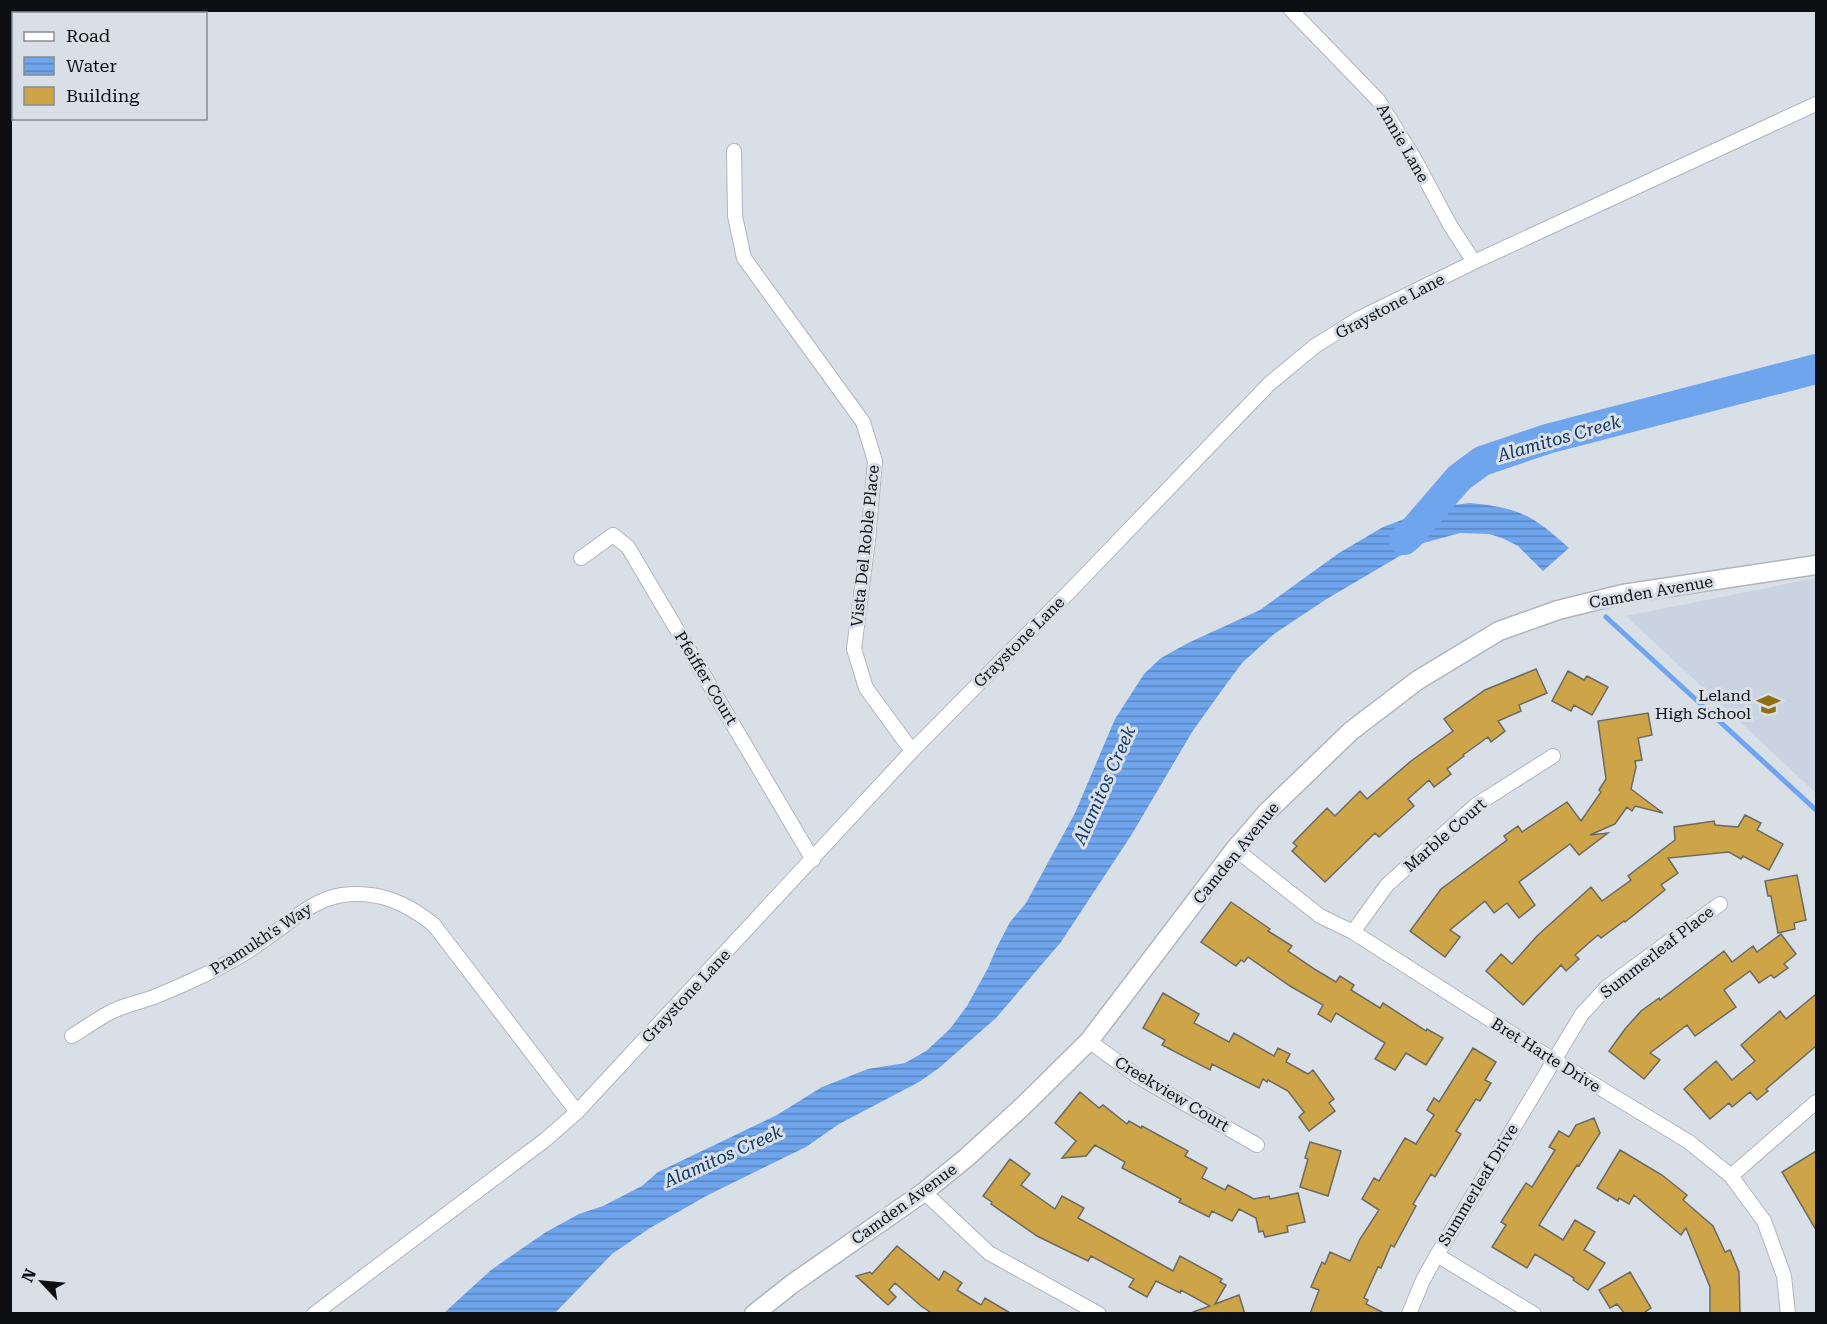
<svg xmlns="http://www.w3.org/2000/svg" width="1827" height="1324" viewBox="0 0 1827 1324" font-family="'Roboto Serif',serif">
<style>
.built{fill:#c9d3e1}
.water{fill:url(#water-rules)}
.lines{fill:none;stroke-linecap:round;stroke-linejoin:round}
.stream{stroke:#6fa5ec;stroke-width:5}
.river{stroke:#6fa5ec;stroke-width:30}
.building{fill:#cda548;stroke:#6c6961;stroke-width:1.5}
.minor-casing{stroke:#afb5bc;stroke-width:16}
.tertiary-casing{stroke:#afb5bc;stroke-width:21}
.minor{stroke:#fff;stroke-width:14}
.tertiary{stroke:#fff;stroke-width:18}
.labels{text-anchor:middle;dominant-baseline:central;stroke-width:6;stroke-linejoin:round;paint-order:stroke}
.street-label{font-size:16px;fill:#0d0f12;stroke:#d9dfe7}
.poi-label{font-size:16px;fill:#0d0f12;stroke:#d9dfe7;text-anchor:end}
.water-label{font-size:18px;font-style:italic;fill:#113663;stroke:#d9dfe7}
</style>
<defs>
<pattern id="water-rules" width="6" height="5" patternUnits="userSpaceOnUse" patternTransform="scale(1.5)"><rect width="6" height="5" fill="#6fa5ec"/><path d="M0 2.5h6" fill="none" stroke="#5a85be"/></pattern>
</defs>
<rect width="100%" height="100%" fill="#d9dfe7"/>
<!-- built -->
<path class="built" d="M1816,578V793L1626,616Z"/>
<!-- water -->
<path class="water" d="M1470,503C1520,508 1532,515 1569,548L1543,571L1518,546L1502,538L1489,534L1460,533L1420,544L1325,600L1274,634L1242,663L1222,690L1192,732L1132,834L1061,942L996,1018L939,1068L919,1082L839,1124L806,1147L708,1195L650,1228L612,1254L555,1313H444L491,1270L546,1232L579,1214L603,1206L642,1186L658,1172L777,1115L822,1087L868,1069L905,1063L926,1051L949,1030L967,1006L988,968L997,947L1010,922L1026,903L1075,813L1115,719L1144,674L1161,658L1188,643L1260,610L1339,553L1383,527L1415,515L1453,505Z"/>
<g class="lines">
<!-- stream -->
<path class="stream" d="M1606,617L1816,810"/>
<!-- river -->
<path class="river" d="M1404,540L1409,536L1459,478L1482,461L1547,439L1816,369"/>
</g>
<!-- building -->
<path class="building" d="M1536,669L1547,693L1519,705L1521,711L1498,721L1505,731L1491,742L1488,737L1463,755L1464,756L1447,769L1451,774L1434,787L1429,780L1408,799L1414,806L1379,837L1375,833L1325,882L1292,851L1297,846L1293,843L1327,808L1335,816L1360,791L1367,799L1411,761L1453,731L1444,719L1485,690Z
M1568,671L1584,680L1587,676L1608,687L1592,715L1574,705L1571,711L1552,701Z
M1648,713L1652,735L1638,738L1642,760L1635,761L1636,767L1631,789L1663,813L1635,806L1632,811L1627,807L1615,824L1590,835L1608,833L1579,855L1570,844L1519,882L1535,905L1519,918L1507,903L1494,913L1485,901L1450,930L1460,937L1445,957L1410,931L1441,889L1507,840L1504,836L1518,826L1522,832L1567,802L1581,821L1601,792L1599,790L1606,779L1598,721Z
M1745,815L1761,823L1757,830L1783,844L1769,870L1743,856L1741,859L1729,852L1668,858L1678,873L1661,885L1665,890L1625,922L1624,921L1601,938L1598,935L1575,955L1579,959L1566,971L1561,965L1523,1005L1486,971L1501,954L1512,964L1537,936L1591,887L1602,901L1631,880L1628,876L1675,840L1674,827L1714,821L1715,825L1738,827Z
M1797,875L1806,920L1794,923L1795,929L1778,933L1771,896H1768L1765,881Z
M1231,902L1270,929L1268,931L1292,946L1288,951L1316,970L1336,982L1340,976L1354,985L1351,990L1380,1008L1383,1003L1426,1031L1427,1029L1443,1038L1426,1065L1406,1053L1395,1070L1375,1059L1385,1043L1336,1013L1331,1022L1318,1014L1323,1005L1290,986L1248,957L1244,962L1241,960L1236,966L1201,942Z
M1781,934L1796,954L1784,964L1788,968L1774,978L1771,975L1759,983L1750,971L1724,990L1736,1007L1695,1036L1687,1025L1650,1053L1660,1060L1644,1079L1609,1051L1625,1029L1641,1011L1659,998L1660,1000L1724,951L1732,962L1753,946L1757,952Z
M1163,993L1199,1014L1194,1023L1229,1042L1234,1033L1274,1056L1278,1048L1290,1054L1286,1062L1308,1074L1313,1070L1334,1099L1329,1103L1335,1111L1309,1131L1299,1117L1304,1112L1288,1091L1268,1080L1267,1082L1263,1079L1259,1088L1212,1064L1210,1070L1162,1045L1165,1040L1143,1028Z
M1816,994V1046L1766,1089L1768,1091L1757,1100L1750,1092L1732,1107L1729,1103L1710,1119L1684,1089L1716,1061L1732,1080L1755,1061L1741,1045L1780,1011L1786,1019Z
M1473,1048L1496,1062L1485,1080L1491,1083L1480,1101L1476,1099L1456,1131L1461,1134L1435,1177L1431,1174L1413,1204L1416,1206L1394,1247L1391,1245L1381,1268L1378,1267L1364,1298L1368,1300L1366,1304L1386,1314H1310L1319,1290L1311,1287L1322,1262L1325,1264L1330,1252L1350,1261L1360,1239L1379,1210L1362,1199L1374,1178L1379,1181L1405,1138L1416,1144L1434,1115L1427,1110L1434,1098L1439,1102Z
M1080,1092L1099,1108L1103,1105L1127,1124L1129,1121L1141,1128L1142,1126L1188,1151L1185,1156L1207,1168L1202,1178L1225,1190L1228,1185L1254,1199L1269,1196L1270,1199L1298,1193L1305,1222L1287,1226L1288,1232L1265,1237L1263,1231L1259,1232L1256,1218L1239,1209L1232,1221L1212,1211L1209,1217L1179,1202L1181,1199L1122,1168L1125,1162L1095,1145L1086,1156L1062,1158L1076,1141L1055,1123Z
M1594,1118L1600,1133L1579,1166L1577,1165L1539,1225L1563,1240L1575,1220L1595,1232L1584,1250L1605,1263L1588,1290L1573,1280L1574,1278L1535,1254L1527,1268L1492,1247L1506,1225L1501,1222L1510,1208L1526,1183L1532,1187L1555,1150L1549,1147L1559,1131L1569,1137L1576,1125Z
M1310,1142L1341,1151L1328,1196L1300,1187L1308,1159L1305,1158Z
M1620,1150L1662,1175L1687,1195L1683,1200L1713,1226L1725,1252L1730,1250L1739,1272L1740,1314H1710V1287L1686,1228L1681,1235L1634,1195L1629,1204L1619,1198L1618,1201L1597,1188Z
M1816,1151V1230L1782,1172Z
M1010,1159L1030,1174L1021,1185L1055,1209L1062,1196L1084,1208L1078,1218L1173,1271L1180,1256L1222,1279L1220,1282L1226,1285L1215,1304L1239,1295L1245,1314H1193V1312L1210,1306L1181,1290L1180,1293L1156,1281L1147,1297L1129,1287L1134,1279L1091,1256L1088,1261L1037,1236L991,1204L992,1202L983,1196Z
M897,1246L939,1280L944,1271L962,1283L957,1290L981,1305L985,1298L1012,1314H933L921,1306L895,1283L889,1290L896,1297L888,1305L856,1276L870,1272L872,1274Z
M1630,1272L1651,1308L1642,1314H1625L1617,1304L1610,1308L1599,1290Z"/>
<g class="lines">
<defs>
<path id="minor" d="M1291,10L1378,100L1414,158L1450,225L1474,262
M734,151L735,216L744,258L863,422L875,461L868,540L854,649L866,688L912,751
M581,558L613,535L628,547L813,860
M1235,849L1320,916L1353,932L1536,1049L1689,1142L1731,1176L1764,1221L1784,1276L1788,1314
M1353,932L1387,885L1476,805L1553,756
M72,1036C85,1028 97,1019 111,1012C124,1005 140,1002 154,997C195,980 236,962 271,935C294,919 313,900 342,895C378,890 407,903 434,925L577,1112
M1089,1041L1137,1076L1257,1145
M1731,1176L1816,1102
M924,1192L989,1253L1099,1314
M1437,1255L1534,1314
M314,1314L545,1140L577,1112L912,751L1072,589L1269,384L1315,346L1358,319L1474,262L1816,104
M1409,1314L1423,1280L1437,1255L1582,1014L1607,987L1720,904"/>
<path id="tertiary" d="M754,1314L792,1284L924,1192L966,1158L1021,1108L1089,1041L1235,849L1267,812L1351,731L1418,680L1499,631L1558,610L1623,594L1816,565"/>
</defs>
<!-- minor casing -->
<use href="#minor" class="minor-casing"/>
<!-- tertiary casing -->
<use href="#tertiary" class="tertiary-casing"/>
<!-- minor -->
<use href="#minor" class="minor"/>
<!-- tertiary -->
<use href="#tertiary" class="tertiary"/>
</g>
<!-- icons -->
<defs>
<symbol id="school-bare" viewBox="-9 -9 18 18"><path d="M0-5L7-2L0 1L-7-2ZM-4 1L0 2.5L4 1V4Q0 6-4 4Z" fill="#906e14" stroke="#d9dfe7" stroke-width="2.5" paint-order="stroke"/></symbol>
</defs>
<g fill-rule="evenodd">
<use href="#school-bare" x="1752" y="688" width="33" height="33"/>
</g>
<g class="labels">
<!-- street labels -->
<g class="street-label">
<text transform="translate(1403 143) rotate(60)">Annie Lane</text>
<text transform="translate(1390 306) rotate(-28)">Graystone Lane</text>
<text transform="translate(865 546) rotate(-84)">Vista Del Roble Place</text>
<text transform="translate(1651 592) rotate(-10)">Camden Avenue</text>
<text transform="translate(1019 642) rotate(-45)">Graystone Lane</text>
<text transform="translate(706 678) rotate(59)">Pfeiffer Court</text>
<text transform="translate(1445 835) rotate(-41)">Marble Court</text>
<text transform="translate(1236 853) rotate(-51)">Camden Avenue</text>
<text transform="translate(261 939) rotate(-33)">Pramukh's Way</text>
<text transform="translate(1657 952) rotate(-38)">Summerleaf Place</text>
<text transform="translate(686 996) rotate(-47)">Graystone Lane</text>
<text transform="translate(1546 1055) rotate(32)">Bret Harte Drive</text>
<text transform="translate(1172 1094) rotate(31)">Creekview Court</text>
<text transform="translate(1478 1185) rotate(-59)">Summerleaf Drive</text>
<text transform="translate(904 1204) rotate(-36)">Camden Avenue</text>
</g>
<!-- poi labels -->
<g class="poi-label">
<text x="1751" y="695">Leland<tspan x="1751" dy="18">High School</tspan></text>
</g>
<!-- water labels -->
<g class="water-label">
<text transform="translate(1559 438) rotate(-16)">Alamitos Creek</text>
<text transform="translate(1104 785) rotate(-66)">Alamitos Creek</text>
<text transform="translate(723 1156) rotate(-24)">Alamitos Creek</text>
</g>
</g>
<!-- border -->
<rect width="1827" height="1324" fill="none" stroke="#0d0f12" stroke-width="24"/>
<!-- legend -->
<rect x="12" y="12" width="195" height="108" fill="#d9dfe7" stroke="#878c92" stroke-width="1.5"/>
<rect x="24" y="32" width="30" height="9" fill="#ffffff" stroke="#878c92" stroke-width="1.5"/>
<text x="66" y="42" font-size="18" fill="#0d0f12">Road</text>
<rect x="24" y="57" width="30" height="18" fill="url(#water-rules)" stroke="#878c92" stroke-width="1.5"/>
<text x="66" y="72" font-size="18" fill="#0d0f12">Water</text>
<rect x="24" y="87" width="30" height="18" fill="#cda548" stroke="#878c92" stroke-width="1.5"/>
<text x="66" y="102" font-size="18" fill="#0d0f12">Building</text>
<!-- north arrow -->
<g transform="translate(42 1282) rotate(296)" stroke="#d9dfe7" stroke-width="4.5" paint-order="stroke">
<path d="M0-4.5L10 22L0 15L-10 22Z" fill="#0d0f12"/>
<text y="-9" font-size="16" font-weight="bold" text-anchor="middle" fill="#0d0f12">N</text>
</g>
</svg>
